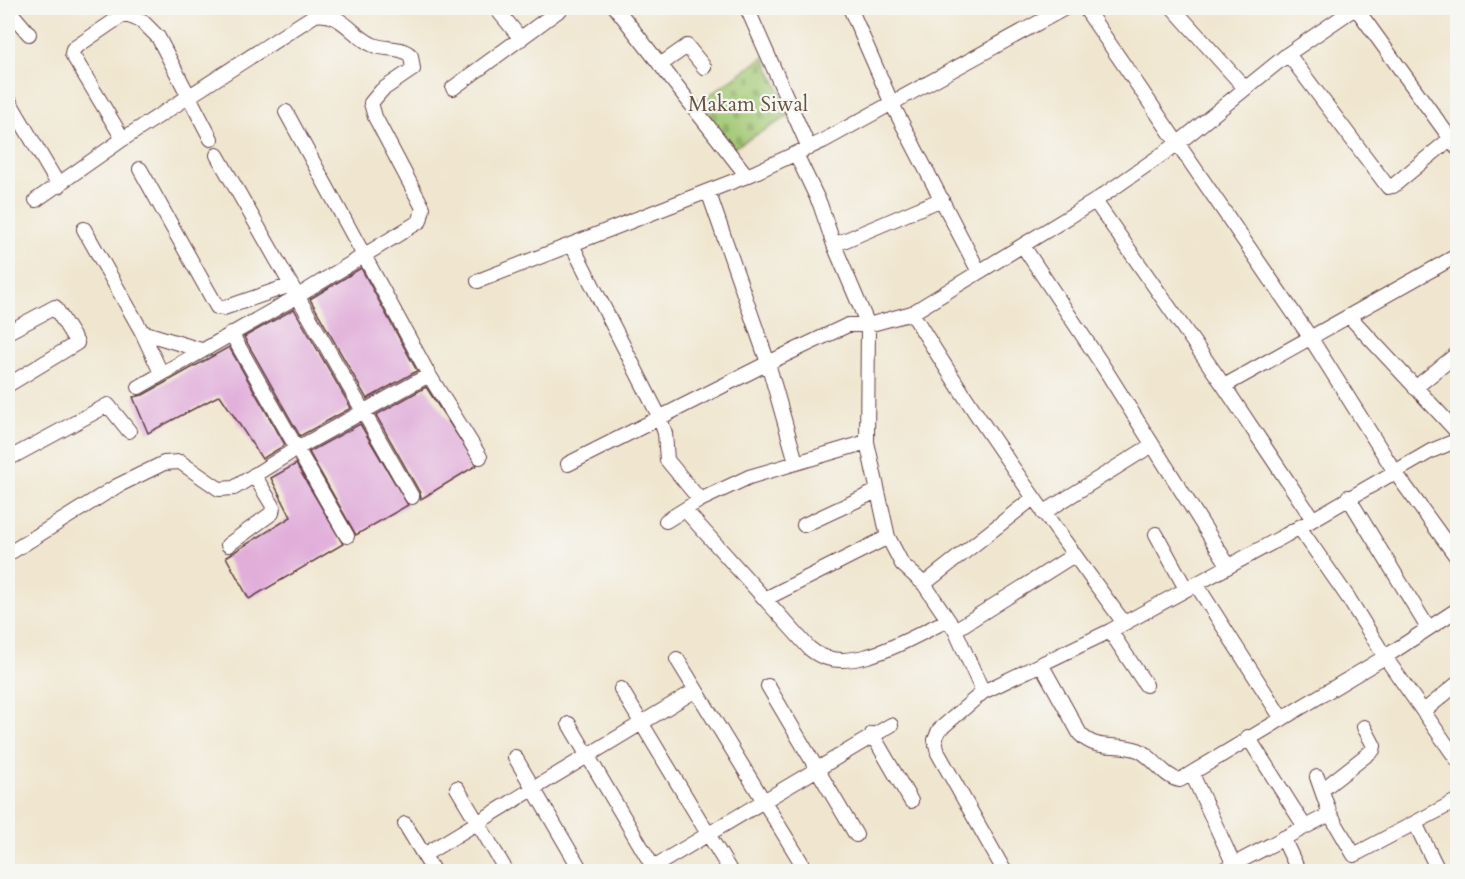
<svg xmlns="http://www.w3.org/2000/svg" width="1465" height="879" viewBox="0 0 1465 879" font-family="Cardo,serif">
<style>
.cemetery{fill:url(#cemetery-stones);stroke:#767450;stroke-width:1.5}
.building{fill:#e1aeda}
.lines{fill:none;stroke-linecap:round;stroke-linejoin:round}
.minor-casing{stroke:#633d44;stroke-width:16}
.minor{stroke:#fff;stroke-width:14}
.labels{text-anchor:middle;dominant-baseline:central;stroke-width:4.5;stroke-linejoin:round;paint-order:stroke}
.park-label{font-size:21px;fill:#655241;stroke:#f6f6f2}
</style>
<defs>
<pattern id="cemetery-stones" width="16" height="16" patternUnits="userSpaceOnUse" patternTransform="scale(1.5)"><rect width="16" height="16" fill="#a3c974"/><path d="M2 7V4a2 2 0 0 1 4 0v3zM10 15v-3a2 2 0 0 1 4 0v3z" fill="#8eac65"/></pattern>
</defs>
<rect width="100%" height="100%" fill="#f6f6f2"/>
<filter id="ink" filterUnits="userSpaceOnUse"><feTurbulence type="fractalNoise" baseFrequency=".0167" numOctaves="2"/><feDisplacementMap in="SourceGraphic" scale="12" xChannelSelector="R" yChannelSelector="G"/><feConvolveMatrix kernelMatrix="1 2 1 2 8 2 1 2 1" color-interpolation-filters="sRGB"/></filter>
<filter id="wash" filterUnits="userSpaceOnUse"><feTurbulence type="fractalNoise" baseFrequency=".008" numOctaves="4" result="noise"/><feDisplacementMap in="SourceGraphic" scale="24" xChannelSelector="R" yChannelSelector="G"/><feGaussianBlur stdDeviation="1.35" result="paint"/><feColorMatrix in="noise" values="0 0 0 0 0 0 0 0 0 0 0 0 0 0 0 0 0 1.4 0 .05"/><feComposite in="paint" operator="in"/></filter>
<g filter="url(#wash)">
<rect width="100%" height="100%" fill="#f0e6cf"/>
<!-- cemetery -->
<path class="cemetery" d="M764,57L791,115L733,148L698,103Z"/>
<g id="blocks">
<!-- building -->
<path class="building" d="M361,268L417,371L367,399L310,299Z
M294,309L351,408L300,436L244,337Z
M229,347L285,445L262,459L220,395L148,433L133,397L143,395Z
M426,387L477,465L421,499L420,493L376,415Z
M360,424L408,505L356,535L309,452Z
M296,464L343,544L249,599L226,557L291,517L271,478Z"/>
</g>
</g>
<g filter="url(#ink)">
<use href="#blocks" fill-opacity="0" stroke="#633d44" stroke-width="1.5"/>
<g class="lines">
<defs>
<path id="minor" d="M496,8L521,39
M616,8L747,176L823,141L1065,8
M747,8L809,148
M850,8L892,104L979,272
M1085,8L1310,337L1395,472L1458,559
M1173,8L1245,88
M1356,8L1458,149
M8,9L29,34
M124,14L142,21L158,37L211,139
M1288,54L1388,187L1393,186L1450,139
M660,65L687,46L704,67
M453,88L562,8
M8,99L59,186
M286,112L429,375L480,457
M123,139L72,54L73,49L133,8
M796,154L820,204L834,245L868,325L867,442L888,537L902,564L924,584L955,630L983,692
M217,155L412,497
M140,169L217,307L224,308L291,285
M747,176L708,191L768,363L848,325H868L912,313C977,420 1050,522 1124,623
M36,200L123,139L315,15C340,11 351,34 371,44C384,51 400,45 411,56L413,69L382,90L371,103L375,117L423,208L420,221L298,296L139,387
M84,229L142,332L201,350
M572,245L659,416L665,433L667,460L700,500
M834,245L942,199
M1023,246L1103,366L1228,565
M478,281L708,191
M912,313L1095,201
M1349,316L1458,433
M8,332L55,307L77,343L8,385
M142,332L161,373
M231,333L347,536
M1224,386L1458,255
M1415,388L1458,353
M8,459L108,405L129,431
M568,464L768,363L796,462
M1348,497L1428,628
M685,510L809,648C845,681 911,637 948,620
M1043,513L1152,445
M1312,518L1224,386L1095,201L1177,144L1288,54L1355,8
M666,521L700,500L749,477L867,442
M804,525L877,491
M1299,527L1347,596L1385,657L1458,761
M1156,534L1186,589
M228,545L272,513L273,506L254,475
M8,554L117,486L164,463L180,462L219,489L234,488L296,449L429,375
M924,584L1032,499
M1196,584L1282,719
M765,599L888,537
M955,630L1074,555
M1110,631L1146,685
M677,659L801,862
M1041,664L1080,734C1097,752 1116,742 1138,750C1153,756 1164,778 1180,780L1385,657L1458,609
M768,686L856,835
M621,689L731,872
M1424,711L1458,683
M569,724L656,872
M872,734L911,801
M1248,737L1305,827
M515,757L582,872
M1192,774L1233,863
M1317,777L1330,814L1354,855L1458,800
M457,788L507,872
M1322,790L1373,750L1374,746L1364,727
M405,824L434,872
M1416,825L1439,872
M1283,838L1299,872
M424,855L696,690
M645,872L891,725
M1005,872L938,753L935,740L939,730L983,692L1110,631L1286,535L1431,451L1458,440
M1219,872L1330,814"/>
</defs>
<!-- minor casing -->
<use href="#minor" class="minor-casing"/>
<!-- minor -->
<use href="#minor" class="minor"/>
</g>
</g>
<g class="labels">
<!-- park labels -->
<g class="park-label">
<text x="748" y="104">Makam Siwal</text>
</g>
</g>
<!-- margin -->
<rect width="1465" height="879" fill="none" stroke="#f6f6f2" stroke-width="30"/>
</svg>
